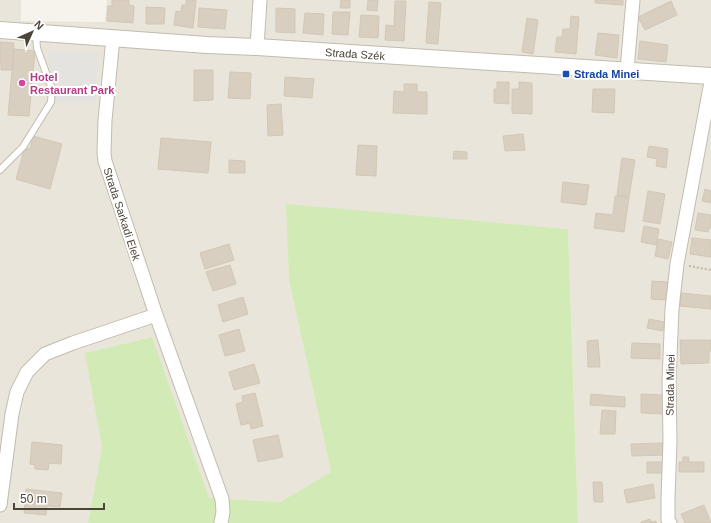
<svg xmlns="http://www.w3.org/2000/svg" width="711" height="523" viewBox="0 0 711 523" font-family="Arial,sans-serif">
<style>
.residential{fill:#eae5da}
.green{fill:#d2eab5}
.parking{fill:#e5e3e0}
.building{fill:#d8cfc1;stroke:#d3c7b4}
.lines{fill:none;stroke-linecap:round;stroke-linejoin:round}
.service-casing{stroke:#c2bbae;stroke-width:8}
.minor-casing{stroke:#c2bbae;stroke-width:15}
.tertiary-casing{stroke:#c2bbae;stroke-width:18}
.path{stroke:#c4b79f;stroke-width:2;stroke-dasharray:2 2;stroke-linecap:butt}
.service{stroke:#fff;stroke-width:6}
.minor{stroke:#fff;stroke-width:13}
.tertiary{stroke:#fff;stroke-width:16}
.transit-dot{fill:#1a4fb4;stroke:#fff;stroke-width:1.5}
.hotel-dot{fill:#d1479c;stroke:#fff;stroke-width:1.5}
.labels{text-anchor:middle;dominant-baseline:central;stroke-width:4;stroke-linejoin:round;paint-order:stroke}
.street-label{font-size:11px;fill:#4b4439;stroke:#fff}
.transit-label{font-size:11px;font-weight:bold;fill:#164399;stroke:#fff;text-anchor:start}
.hotel-label{font-size:11px;font-weight:bold;fill:#b23c85;stroke:#fff;text-anchor:start}
</style>
<rect width="100%" height="100%" fill="#f6f3ec"/>
<!-- residential -->
<path class="residential" d="M0,0H21V21L105,22L107,0H711V523H578L568,229L287,205L289,280L331,472L280,502L209,498L151,337L86,353L102,447L88,523H0Z"/>
<!-- green -->
<path class="green" d="M286,204L568,229L578,523H88L102,447L85,353L152,337L209,498L280,502L331,472L289,280Z"/>
<!-- parking -->
<path class="parking" d="M49,50L99,53L95,103L48,102Z"/>
<!-- building -->
<path class="building" d="M112,0H129V5L134,6L133,23L107,21L108,6H112Z
M186,0H196L193,28L174,25L176,11L181,12L182,5H186Z
M341,0H350V8H340Z
M368,0H378L377,11L367,10Z
M595,0H623V5L595,3Z
M395,1H406L404,41L385,40L386,25L394,26Z
M671,1L677,15L645,30L638,17Z
M429,2L441,3L438,44L426,43Z
M146,7L165,8L164,24H146Z
M199,8L227,10L225,29L198,27Z
M276,8L295,9V33L276,32Z
M333,12H350L348,35L332,34Z
M305,13L324,14L323,35L303,33Z
M361,15L379,16L378,38L359,37Z
M571,16L579,17L576,54L555,52L557,37H562L563,29H570Z
M527,18L538,20L533,54L522,52Z
M598,33L619,35L617,58L595,55Z
M640,41L668,45L666,62L638,59Z
M0,42L14,43L12,70H1Z
M14,49L35,51L29,116L8,115Z
M194,70H213V100L194,101Z
M230,72L251,73L250,99L228,98Z
M285,77L314,79L312,98L284,96Z
M497,82H509V104L494,103V89H497Z
M519,82L532,83V114L512,113V89H519Z
M404,84H417V92H427V114L393,113L394,91L404,92Z
M593,89H615L614,113L592,112Z
M281,104L283,135L268,136L267,105Z
M523,134L525,150L505,151L503,136Z
M33,136L62,144L50,189L16,179L25,147L30,149Z
M161,138L211,142L208,173L158,169Z
M358,145L377,146L376,176L356,175Z
M649,146L668,149L666,168L656,166L657,159L647,157Z
M454,151L467,152V159H453Z
M622,158L635,160L629,197L617,195Z
M229,160L245,161V173H229Z
M563,182L589,185L586,205L561,202Z
M705,189L711,191V203L702,201Z
M648,191L665,194L660,224L643,221Z
M615,196L629,197L624,232L594,228L596,213L613,215Z
M698,213L711,215V228H709L708,232L695,230Z
M644,226L659,229L656,245L641,242Z
M692,238L711,240V257L690,254Z
M658,239L672,242L668,259L655,256Z
M229,244L234,260L205,269L200,253Z
M230,265L236,284L213,291L206,272Z
M652,281L668,282L666,300L651,299Z
M681,293L711,296V309L680,306Z
M243,297L248,314L223,322L218,305Z
M649,319L665,322L663,331L647,328Z
M239,329L245,351L225,356L219,335Z
M598,340L600,367H588L587,341Z
M680,340H711V351H709V363L681,364Z
M632,343L660,344V359L631,358Z
M254,364L260,383L234,390L229,372Z
M255,393L263,426L251,429L250,423L241,425L236,404L243,402L242,396Z
M591,394L625,397V407L590,405Z
M641,394L663,395L664,414L641,413Z
M602,410L616,411L615,434H600Z
M278,435L283,457L258,462L253,440Z
M32,442L62,445L61,464L49,463L48,470L35,469V465L30,464Z
M662,443L663,455L632,456L631,444Z
M683,457H689V462H704V472H679V462H683Z
M647,462H664V473H647Z
M593,482H602L603,502H594Z
M653,484L655,498L627,503L624,490Z
M26,489L62,493L60,507L47,506L46,515L24,513Z
M704,505L711,523H685L681,514Z
M650,519L651,522L656,521L657,523H641V522Z"/>
<g class="lines">
<defs>
<path id="service" d="M0,170L23,147L51,102L52,89L37,48L36,34"/>
<path id="minor" d="M113,38L105,120L104,153L105,161L156,315L222,499L223,512L221,523
M257,47L260,0
M627,70L633,0
M0,505L12,414L17,392L27,372L45,354L73,343L156,315
M670,523L668,520V498L670,441L669,380L672,309L677,264L711,82"/>
<path id="tertiary" d="M0,30L207,45L257,47L711,76"/>
</defs>
<!-- service casing -->
<use href="#service" class="service-casing"/>
<!-- minor casing -->
<use href="#minor" class="minor-casing"/>
<!-- tertiary casing -->
<use href="#tertiary" class="tertiary-casing"/>
<!-- path -->
<path class="path" d="M689,266L711,270"/>
<!-- service -->
<use href="#service" class="service"/>
<!-- minor -->
<use href="#minor" class="minor"/>
<!-- tertiary -->
<use href="#tertiary" class="tertiary"/>
</g>
<!-- markers -->
<rect class="transit-dot" x="562" y="70" width="8" height="8" rx="2"/>
<circle class="hotel-dot" cx="22" cy="83" r="4"/>
<g class="labels">
<!-- street labels -->
<g class="street-label">
<text transform="translate(355 54) rotate(4)">Strada Szék</text>
<text transform="translate(122 214) rotate(72)">Strada Sarkadi Elek</text>
<text transform="translate(670 385) rotate(-89)">Strada Minei</text>
</g>
<!-- transit labels -->
<g class="transit-label">
<text x="574" y="74">Strada Minei</text>
</g>
<!-- hotel labels -->
<g class="hotel-label">
<text x="30" y="77">Hotel<tspan x="30" dy="13">Restaurant Park</tspan></text>
</g>
</g>
<!-- north arrow -->
<g transform="translate(32 32) rotate(45)" stroke="#ffffff" stroke-width="3" paint-order="stroke">
<path d="M0-3L7 15L0 10L-7 15Z" fill="#4b4439"/>
<text y="-6" font-size="11" font-weight="bold" text-anchor="middle" fill="#4b4439">N</text>
</g>
<!-- scale -->
<path d="M14 503v6h90v-6" fill="none" stroke="#4b4439" stroke-width="2"/>
<text x="20" y="503" font-size="12" fill="#4b4439" stroke="#ffffff" stroke-width="3" paint-order="stroke">50 m</text>
</svg>
